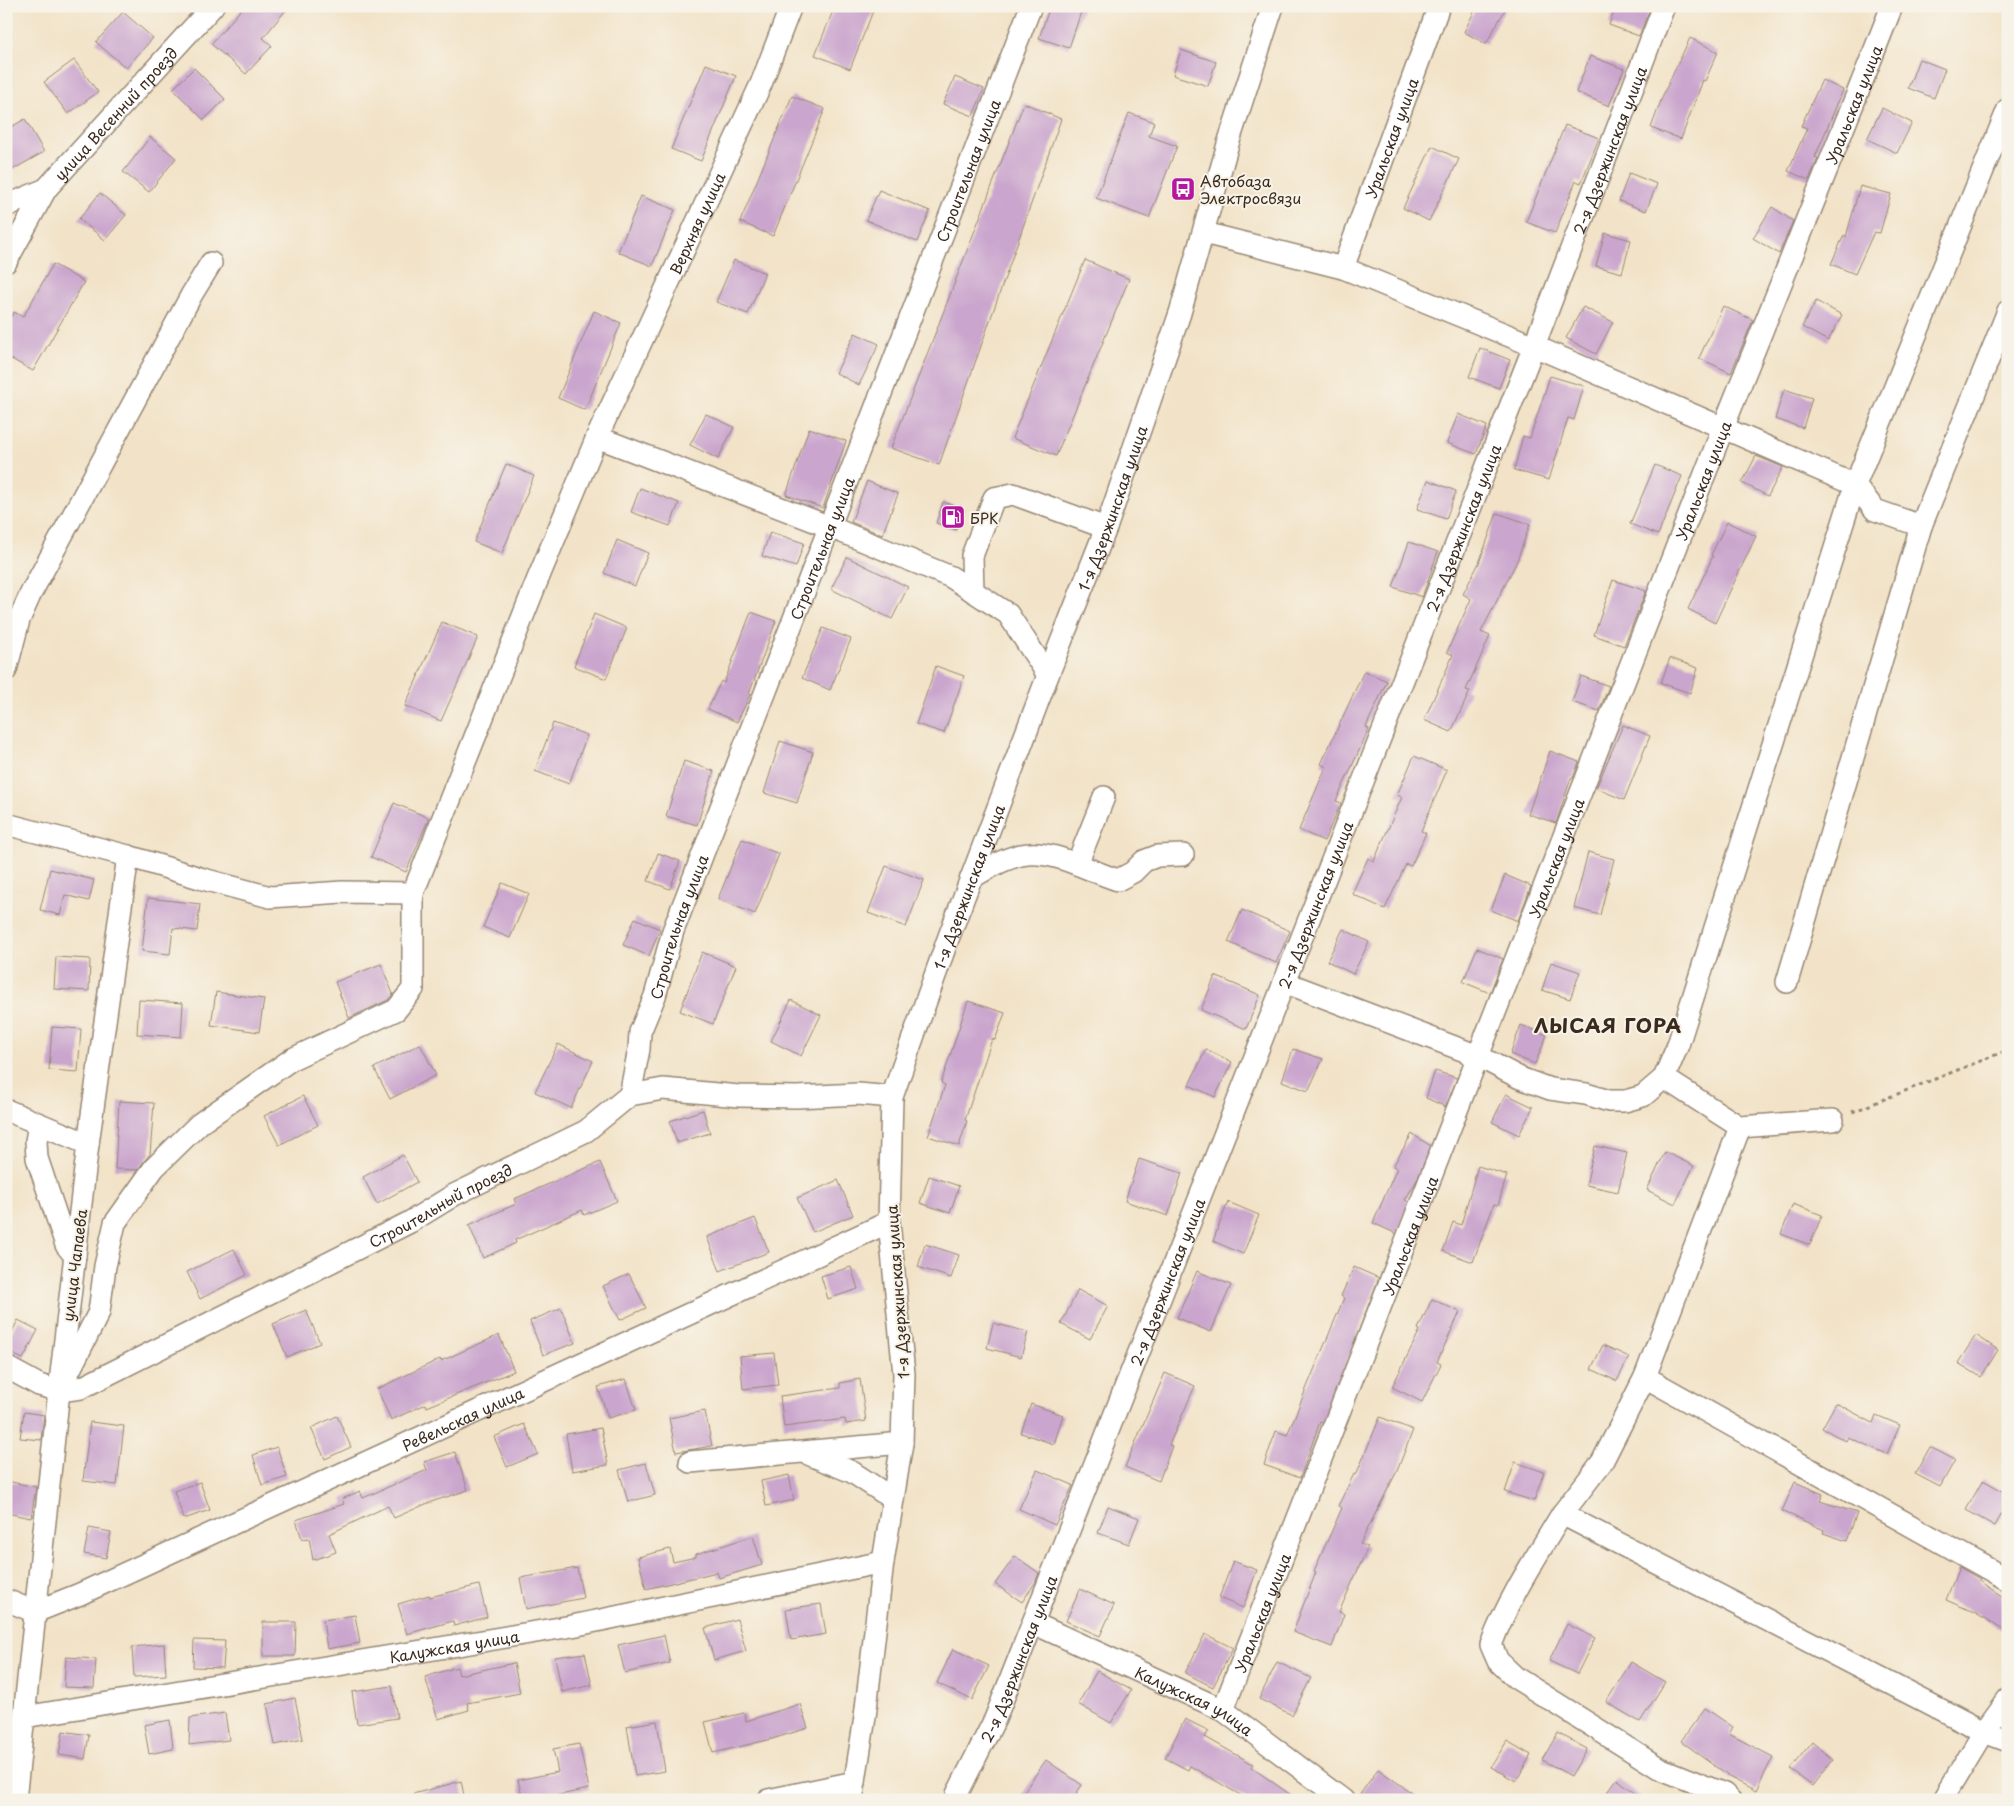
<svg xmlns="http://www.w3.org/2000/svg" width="2014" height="1806" viewBox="0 0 2014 1806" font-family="'Playpen Sans',sans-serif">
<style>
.building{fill:#caa6ce}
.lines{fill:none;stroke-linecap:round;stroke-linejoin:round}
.minor-casing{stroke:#968673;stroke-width:24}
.path{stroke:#968673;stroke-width:3;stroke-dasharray:4 4;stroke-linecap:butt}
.minor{stroke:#fff;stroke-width:21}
.labels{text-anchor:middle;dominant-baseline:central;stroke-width:4;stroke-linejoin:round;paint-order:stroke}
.street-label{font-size:15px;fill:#3b2a1e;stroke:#f7f3e8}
.poi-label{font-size:15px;fill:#3b2a1e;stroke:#f7f3e8;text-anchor:start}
.district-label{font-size:20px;font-weight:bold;letter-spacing:1px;fill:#3b2a1e;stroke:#f7f3e8}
</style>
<rect width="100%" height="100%" fill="#f7f3e8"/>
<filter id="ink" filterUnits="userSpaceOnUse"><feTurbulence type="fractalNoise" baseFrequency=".02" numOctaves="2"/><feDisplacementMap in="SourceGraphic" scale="10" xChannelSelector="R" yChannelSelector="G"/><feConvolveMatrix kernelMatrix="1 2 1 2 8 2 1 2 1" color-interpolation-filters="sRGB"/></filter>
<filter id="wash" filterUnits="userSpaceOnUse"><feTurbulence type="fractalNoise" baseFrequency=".0096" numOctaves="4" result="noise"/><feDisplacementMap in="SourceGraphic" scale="20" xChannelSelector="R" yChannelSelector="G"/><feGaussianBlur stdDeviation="1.12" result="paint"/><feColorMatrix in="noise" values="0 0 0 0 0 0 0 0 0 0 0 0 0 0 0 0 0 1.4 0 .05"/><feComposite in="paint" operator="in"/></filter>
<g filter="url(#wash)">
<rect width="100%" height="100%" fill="#f2e3c8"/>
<g id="blocks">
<!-- building -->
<path class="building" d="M244,6H289L263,38L272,46L246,74L211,44Z
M835,6H875L850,69L815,55Z
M1050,6H1083L1069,48L1039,38Z
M1477,6H1507L1486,44L1464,32Z
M1616,6H1651L1639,36L1609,25Z
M123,12L153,38L126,68L96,42Z
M1690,38L1718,52L1705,81L1703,80L1681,139L1651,128L1663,95Z
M1181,50L1216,62L1208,86L1173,75Z
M1590,56L1624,69L1609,106L1576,92Z
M1919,59L1945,69L1934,98L1908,88Z
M74,60L98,92L68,114L44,82Z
M706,64L736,76L701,161L671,149Z
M194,68L225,99L204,120L173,89Z
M955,77L984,89L973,116L943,104Z
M1822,80L1843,90L1815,157L1818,158L1809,180L1788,171L1807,128L1801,126Z
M792,96L825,109L773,236L740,222Z
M1024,103L1061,119L939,465L891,448Z
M1882,108L1912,123L1897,153L1867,139Z
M1129,113L1154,122L1149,136L1177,146L1149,218L1096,198Z
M25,119L44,152L12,170L6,159V130Z
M1565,125L1599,138L1581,183L1576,181L1555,233L1526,222Z
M150,137L176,158L149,192L123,172Z
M1432,146L1459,159L1429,221L1403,208Z
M1629,173L1657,184L1646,211L1619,201Z
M1860,186L1891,194L1880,233L1874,232L1855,274L1831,264L1844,235L1846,237Z
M879,190L930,211L917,242L866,220Z
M100,193L126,215L105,240L79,219Z
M641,196L675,210L652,266L618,252Z
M1772,207L1793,221L1779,254L1753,238Z
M1605,233L1631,240L1622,273L1596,266Z
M734,260L765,273L748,314L716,302Z
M1085,260L1129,279L1056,456L1012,438Z
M53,264L84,282L33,371L6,356V324L14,312L23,317Z
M1816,301L1842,315L1828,341L1802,327Z
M1723,306L1753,320L1731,373L1699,358Z
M1583,307L1613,322L1596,354L1566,338Z
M594,311L621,323L585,410L558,398Z
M855,333L879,344L859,385L836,373Z
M1480,348L1510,360L1499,388L1469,377Z
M1550,376L1584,386L1574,420L1568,418L1549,480L1514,470L1523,436L1530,438Z
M1784,389L1812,398L1803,428L1775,419Z
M706,414L734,427L718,459L690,445Z
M1458,414L1487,426L1476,454L1447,443Z
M809,428L846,441L823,508L786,495Z
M1756,456L1783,467L1768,496L1742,483Z
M506,464L534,476L502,553L474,542Z
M1655,465L1682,476L1658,535L1630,524Z
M1428,480L1456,491L1446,519L1417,509Z
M867,481L898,494L882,535L851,522Z
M640,488L679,503L670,526L631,512Z
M943,502L964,509L956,530L936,523Z
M1497,513L1530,524L1517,561L1481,632L1490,636L1466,690L1470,691L1451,732L1424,720L1453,655L1447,652L1471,599L1463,594L1479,563Z
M1727,522L1756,536L1715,623L1688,609L1713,556L1711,555Z
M770,532L804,543L796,567L762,556Z
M617,540L648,553L635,586L604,573Z
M1409,542L1438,552L1422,597L1393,587Z
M847,557L908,587L892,619L831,589Z
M1613,580L1646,591L1624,646L1594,635Z
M751,612L776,621L749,694L750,695L737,722L708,709L721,681L724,683Z
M594,614L627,628L606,679L574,666Z
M442,622L478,637L441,721L405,706Z
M823,628L851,639L830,690L802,678Z
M1670,658L1698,668L1690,693L1661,683Z
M936,666L964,676L944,733L916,724Z
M1364,671L1387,681L1366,727L1369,729L1336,801L1341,803L1324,841L1299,830L1326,767L1321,764Z
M1581,676L1609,686L1599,711L1572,702Z
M553,723L587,735L569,784L535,771Z
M1623,725L1650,736L1624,800L1596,788Z
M780,741L813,752L797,803L764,793Z
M1550,751L1579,762L1573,778H1571L1556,823L1528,814Z
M1414,756L1447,770L1421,831L1426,833L1411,866L1406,864L1385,909L1352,894L1368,858L1374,861L1402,797L1397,795Z
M684,761L714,771L697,825L666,816Z
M394,803L429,818L406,872L371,857Z
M742,839L779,854L755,914L718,899Z
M1588,852L1614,859L1600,915L1574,908Z
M658,853L680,861L670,889L648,881Z
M886,866L924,880L906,927L868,913Z
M50,869L94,880L89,901L65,895L60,915L40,910Z
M1505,875L1531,886L1518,921L1491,910Z
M502,883L529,894L510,938L483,927Z
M148,898L200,904L197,931L173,928L170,954L142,951Z
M1242,910L1290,931L1276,963L1228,942Z
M635,918L660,929L649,956L623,945Z
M1343,929L1369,942L1353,974L1327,961Z
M1477,948L1503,959L1490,993L1463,982Z
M702,952L736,966L713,1024L680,1011Z
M56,957L90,959L89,991L54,989Z
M1551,962L1580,972L1570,999L1542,990Z
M381,964L393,994L388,1000L349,1018L335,982Z
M1215,976L1260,995L1246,1029L1201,1010Z
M216,992L264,999L259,1032L211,1025Z
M139,1000L183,1003L181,1037L137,1034Z
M791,1000L821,1015L801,1056L771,1041Z
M968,1001L1005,1013L995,1040L992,1039L965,1120L967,1121L959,1146L928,1136L945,1085L941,1083Z
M1521,1025L1547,1035L1535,1064L1510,1054Z
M52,1027L81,1029L78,1072L49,1070Z
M420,1044L436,1075L390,1099L374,1068Z
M558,1044L593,1061L571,1108L535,1092Z
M1206,1049L1232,1062L1215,1097L1189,1085Z
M1293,1049L1323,1059L1308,1091L1282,1081Z
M1435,1071L1457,1078L1446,1107L1426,1098Z
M1506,1094L1533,1107L1519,1135L1492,1122Z
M303,1096L318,1125L279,1145L264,1116Z
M119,1101L154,1103L150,1154L137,1170L115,1169Z
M703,1110L710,1133L677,1143L670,1121Z
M1412,1134L1431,1146L1417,1180L1405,1200L1409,1202L1397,1234L1373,1223L1397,1168L1393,1166Z
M1595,1146L1627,1153L1618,1192L1586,1185Z
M1665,1152L1694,1166L1675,1204L1647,1190Z
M403,1155L417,1182L377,1204L363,1177Z
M1139,1159L1182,1173L1168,1216L1125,1201Z
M600,1162L617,1201L584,1215L582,1210L515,1240L516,1243L483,1258L469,1225L516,1204L514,1199Z
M1478,1166L1507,1175L1498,1205L1494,1204L1473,1262L1443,1251L1453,1222L1461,1225Z
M929,1176L959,1186L950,1213L920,1203Z
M838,1180L853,1215L813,1232L797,1198Z
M1228,1202L1259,1215L1243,1254L1213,1241Z
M1793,1204L1822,1215L1810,1245L1781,1234Z
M755,1218L769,1252L720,1271L707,1237Z
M925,1244L959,1255L951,1278L918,1267Z
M234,1249L247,1275L200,1299L187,1272Z
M851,1267L858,1289L828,1299L821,1276Z
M1354,1267L1379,1278L1323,1423L1320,1422L1300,1478L1264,1465L1276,1431L1287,1435L1344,1298L1341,1296Z
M1197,1271L1231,1285L1211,1332L1177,1318Z
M629,1274L646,1308L620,1320L603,1286Z
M1078,1290L1108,1306L1090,1339L1061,1324Z
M1432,1299L1460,1312L1437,1362L1441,1364L1422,1402L1392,1387L1420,1330L1418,1329Z
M561,1308L575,1343L543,1355L530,1321Z
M306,1310L320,1343L287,1357L273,1324Z
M18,1320L38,1330L23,1359L6,1351V1344Z
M993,1323L1028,1332L1021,1357L987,1348Z
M499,1335L514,1371L427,1407L426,1404L391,1420L377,1389L440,1359L441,1361Z
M1976,1335L1998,1350L1981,1377L1958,1363Z
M1603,1345L1629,1357L1617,1381L1591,1369Z
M774,1353L778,1385L743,1389L740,1356Z
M1165,1373L1195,1386L1169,1445L1172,1446L1159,1481L1125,1467Z
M626,1379L636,1410L608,1418L598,1387Z
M860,1379L866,1421L846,1424L845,1419L784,1427L780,1396L840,1388V1383Z
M1836,1403L1873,1423L1876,1415L1900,1425L1887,1454L1848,1437L1846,1441L1822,1428Z
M1031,1404L1063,1415L1054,1444L1021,1433Z
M705,1411L712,1446L676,1452L669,1418Z
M24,1412L44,1415L41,1440L20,1438Z
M337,1416L351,1447L325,1459L311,1428Z
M1380,1417L1413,1430L1397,1471L1360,1544L1368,1547L1339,1612L1344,1614L1332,1647L1293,1632L1316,1572L1314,1571L1342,1508L1338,1506L1354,1474L1356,1475Z
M90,1422L124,1426L117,1485L83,1481Z
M524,1424L538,1454L507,1467L494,1437Z
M601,1428L608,1465L572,1471L566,1434Z
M277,1447L287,1477L262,1485L253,1455Z
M1930,1447L1955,1460L1940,1487L1915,1474Z
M455,1452L468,1490L428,1503L394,1518L388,1506L329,1534L336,1552L313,1560L309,1538L302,1539L296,1520L344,1504L342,1499L360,1491L363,1498L427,1470L424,1462Z
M1515,1462L1544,1472L1534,1501L1505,1492Z
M646,1463L655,1495L628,1502L619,1470Z
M1037,1470L1073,1485L1055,1525L1019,1509Z
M789,1475L794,1500L766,1506L761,1481Z
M1983,1480L2008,1494V1503L1995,1526L1966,1510Z
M6,1481L36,1487L31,1518L6,1513Z
M200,1482L210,1510L184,1519L174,1491Z
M1795,1482L1823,1494L1820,1501L1857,1513L1847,1541L1823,1533L1824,1530L1782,1511Z
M1108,1506L1139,1518L1129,1544L1098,1533Z
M89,1528L111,1532L106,1558L84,1554Z
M753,1536L762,1565L719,1578L717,1572L646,1589L638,1557L670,1549L673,1562L696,1557V1554Z
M1015,1556L1039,1573L1035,1583L1022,1602L995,1584Z
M1233,1561L1257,1570L1243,1608L1219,1598Z
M1959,1567L1980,1579L1979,1581L2008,1600V1633L1976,1613L1946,1600Z
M577,1568L583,1598L526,1609L520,1578Z
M479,1585L487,1617L454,1626L453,1621L407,1634L398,1604L429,1595L430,1597Z
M1080,1589L1114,1605L1100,1636L1066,1621Z
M821,1604L826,1634L791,1640L786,1609Z
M355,1615L360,1643L327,1649L323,1620Z
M737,1619L746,1651L714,1660L705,1628Z
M263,1622H296L295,1656H263Z
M1567,1624L1595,1638L1577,1674L1549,1661Z
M1205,1634L1233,1648L1213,1687L1185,1673Z
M664,1635L670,1663L625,1673L618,1645Z
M194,1640L225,1641L223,1668L193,1667Z
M164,1644L166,1675L134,1677L132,1647Z
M953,1649L989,1666L972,1700L937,1683Z
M585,1653L592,1685L562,1692L555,1657Z
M66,1657L96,1659L94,1688L64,1687Z
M1277,1662L1311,1678L1292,1715L1259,1699Z
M1631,1662L1665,1682L1640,1722L1606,1702Z
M514,1663L520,1693L467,1703L469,1710L438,1719L425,1677L457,1667L459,1675Z
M1097,1671L1131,1690L1111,1723L1078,1704Z
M392,1686L397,1718L357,1724L352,1692Z
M295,1698L303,1739L275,1745L267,1704Z
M800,1704L808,1728L772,1739L713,1753L705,1722L744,1713L746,1721Z
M1705,1708L1733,1727L1729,1734L1773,1757L1756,1791L1727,1776L1728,1775L1681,1741Z
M225,1713L229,1740L189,1745L190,1718Z
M1185,1719L1209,1731L1205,1737L1253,1764L1251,1767L1298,1800H1249L1190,1766L1188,1770L1165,1758Z
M170,1720L173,1749L149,1754L144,1725Z
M657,1721L665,1771L635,1776L627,1726Z
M63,1731L89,1735L85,1759L59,1755Z
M1558,1733L1587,1749L1571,1776L1542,1760Z
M1507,1741L1531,1755L1516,1781L1491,1767Z
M1812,1742L1833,1759L1812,1786L1790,1769Z
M579,1744L589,1789L555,1796L556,1800H523L518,1780L558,1772L553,1749Z
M1046,1760L1082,1785L1072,1800H1018Z
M1378,1769L1422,1800H1356Z
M1617,1779L1645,1800H1601Z
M461,1781L465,1800H414L413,1794Z"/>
</g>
</g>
<g filter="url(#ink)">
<use href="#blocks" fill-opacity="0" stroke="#968673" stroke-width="1"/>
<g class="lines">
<defs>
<g id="minor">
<path id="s1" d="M6,206L46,189L213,6"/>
<path d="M1204,233L1343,268L1534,346L1855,485L1678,1045L1664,1078L1643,1096L1625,1101H1609L1586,1094L1550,1089L1520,1078L1478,1056L1284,982"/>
<path d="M6,262L46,189"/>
<path id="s2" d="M1343,268L1439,6"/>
<path id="s3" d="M597,437L761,84L791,6"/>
<path d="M1921,526L1875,510L1855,485L2008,109"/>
<path d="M973,591L972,556L994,498L1013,494L1106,528"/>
<path d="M6,670L19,620L31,593L192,294L211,263"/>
<path d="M6,824L128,856L88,1144L59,1391L15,1800"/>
<path d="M128,856L203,879L270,897L342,892L413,893"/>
<path d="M1077,864L1104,797"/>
<path d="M971,878C987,869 1003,859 1021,855C1052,848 1088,871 1118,880L1133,872L1144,861L1157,856L1183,855"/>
<path d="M1787,982L1921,526L2008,311"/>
<path d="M1664,1078L1740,1127"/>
<path id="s4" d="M630,1095L639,1049L640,1032L655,996L673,931L1031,6"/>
<path d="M6,1110L88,1144"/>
<path d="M1833,1120L1740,1127L1645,1377L1602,1462L1562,1514L1984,1732L2008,1741"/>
<path d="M39,1124L36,1141L37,1158L66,1245L75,1256"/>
<path id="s5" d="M6,1367L39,1385L59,1391L81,1388L410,1222L454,1195L586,1131L630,1095L663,1089L739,1096L797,1097L858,1094L892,1097"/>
<path d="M1645,1377L2008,1580"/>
<path d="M59,1391L99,1312L105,1266L115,1223L154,1168L199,1124L292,1059L396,1010L413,989V893L537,581L597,437L830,527L951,577L1008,614L1048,675"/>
<path d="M808,1454L852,1472L893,1499"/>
<path d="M690,1462L902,1443"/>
<path d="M1562,1514C1536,1557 1508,1599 1491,1645L1498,1661L1516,1678L1659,1768L1724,1794L1730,1800"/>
<path id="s6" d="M6,1600L35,1612L80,1594L889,1222"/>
<path id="s7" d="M1033,1623L1223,1710L1343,1800"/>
<path id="s8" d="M1223,1710C1392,1285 1554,858 1721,433C1777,291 1836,149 1892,6"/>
<path id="s9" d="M24,1717L572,1626L883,1562"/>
<path d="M768,1800L855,1782"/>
<path id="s10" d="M852,1800L865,1717L883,1562L902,1443L904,1374L889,1222L892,1097L948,939L1048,675L1106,528L1143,421L1180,313L1228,144L1273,6"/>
<path id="s11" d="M958,1800L957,1794L995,1719L1534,346L1664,6"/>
<path d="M1943,1800L1984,1732L2008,1699"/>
</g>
</defs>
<!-- minor casing -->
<use href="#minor" class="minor-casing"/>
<!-- path -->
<path class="path" d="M1852,1112L2008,1050"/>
<!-- minor -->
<use href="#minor" class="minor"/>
</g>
</g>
<!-- icons -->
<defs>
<symbol id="bus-square" viewBox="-11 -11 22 22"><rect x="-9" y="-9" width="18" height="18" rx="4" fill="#b5179e" stroke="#f7f3e8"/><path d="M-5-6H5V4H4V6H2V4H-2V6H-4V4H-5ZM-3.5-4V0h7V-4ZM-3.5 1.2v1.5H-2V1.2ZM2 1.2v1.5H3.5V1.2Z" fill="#fff"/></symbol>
<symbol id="fuel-square" viewBox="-11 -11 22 22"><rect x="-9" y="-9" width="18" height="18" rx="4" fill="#b5179e" stroke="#f7f3e8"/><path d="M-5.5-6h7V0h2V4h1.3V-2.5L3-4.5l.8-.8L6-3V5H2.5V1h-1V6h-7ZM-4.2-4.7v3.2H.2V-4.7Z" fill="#fff"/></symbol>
</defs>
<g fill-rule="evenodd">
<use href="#bus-square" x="1169" y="175" width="28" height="28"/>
<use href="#fuel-square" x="939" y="503" width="28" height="28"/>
</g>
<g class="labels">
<!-- street labels -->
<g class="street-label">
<text stroke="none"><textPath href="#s8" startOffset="1725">Уральская улица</textPath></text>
<text stroke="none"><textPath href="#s1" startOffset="146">улица Весенний проезд</textPath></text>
<text stroke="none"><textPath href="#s2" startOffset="139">Уральская улица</textPath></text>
<text stroke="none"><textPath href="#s11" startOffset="1775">2-я Дзержинская улица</textPath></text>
<text stroke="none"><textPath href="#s4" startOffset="986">Строительная улица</textPath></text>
<text stroke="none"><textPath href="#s3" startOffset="236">Верхняя улица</textPath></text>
<text stroke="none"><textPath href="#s8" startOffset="1320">Уральская улица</textPath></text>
<text stroke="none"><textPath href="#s10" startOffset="1336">1-я Дзержинская улица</textPath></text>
<text stroke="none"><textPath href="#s11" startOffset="1370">2-я Дзержинская улица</textPath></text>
<text stroke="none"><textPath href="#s4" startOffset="581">Строительная улица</textPath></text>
<text stroke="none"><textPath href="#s8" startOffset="915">Уральская улица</textPath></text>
<text stroke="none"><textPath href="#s10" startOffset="931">1-я Дзержинская улица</textPath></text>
<text stroke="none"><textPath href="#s11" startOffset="965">2-я Дзержинская улица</textPath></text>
<text stroke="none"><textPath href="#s4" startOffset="176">Строительная улица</textPath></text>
<text stroke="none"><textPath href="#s5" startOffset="484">Строительный проезд</textPath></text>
<text stroke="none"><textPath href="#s8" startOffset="510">Уральская улица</textPath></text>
<text transform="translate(74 1265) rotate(-83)">улица Чапаева</text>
<text stroke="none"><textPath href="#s11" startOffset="560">2-я Дзержинская улица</textPath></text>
<text transform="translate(897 1292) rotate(-94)">1-я Дзержинская улица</text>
<text stroke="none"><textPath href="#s6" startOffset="501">Ревельская улица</textPath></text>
<text stroke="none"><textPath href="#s8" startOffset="105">Уральская улица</textPath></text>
<text stroke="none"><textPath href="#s9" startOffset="436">Калужская улица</textPath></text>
<text stroke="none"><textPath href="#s11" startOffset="155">2-я Дзержинская улица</textPath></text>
<text stroke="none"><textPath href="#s7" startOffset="179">Калужская улица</textPath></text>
</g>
<!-- poi labels -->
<g class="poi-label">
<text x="1200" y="180">Автобаза<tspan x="1200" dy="17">Электросвязи</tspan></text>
<text x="970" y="517">БРК</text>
</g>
<!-- district labels -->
<g class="district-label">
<text x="1608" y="1025">ЛЫСАЯ ГОРА</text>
</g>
</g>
<!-- margin -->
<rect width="2014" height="1806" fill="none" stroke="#f7f3e8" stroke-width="25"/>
</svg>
